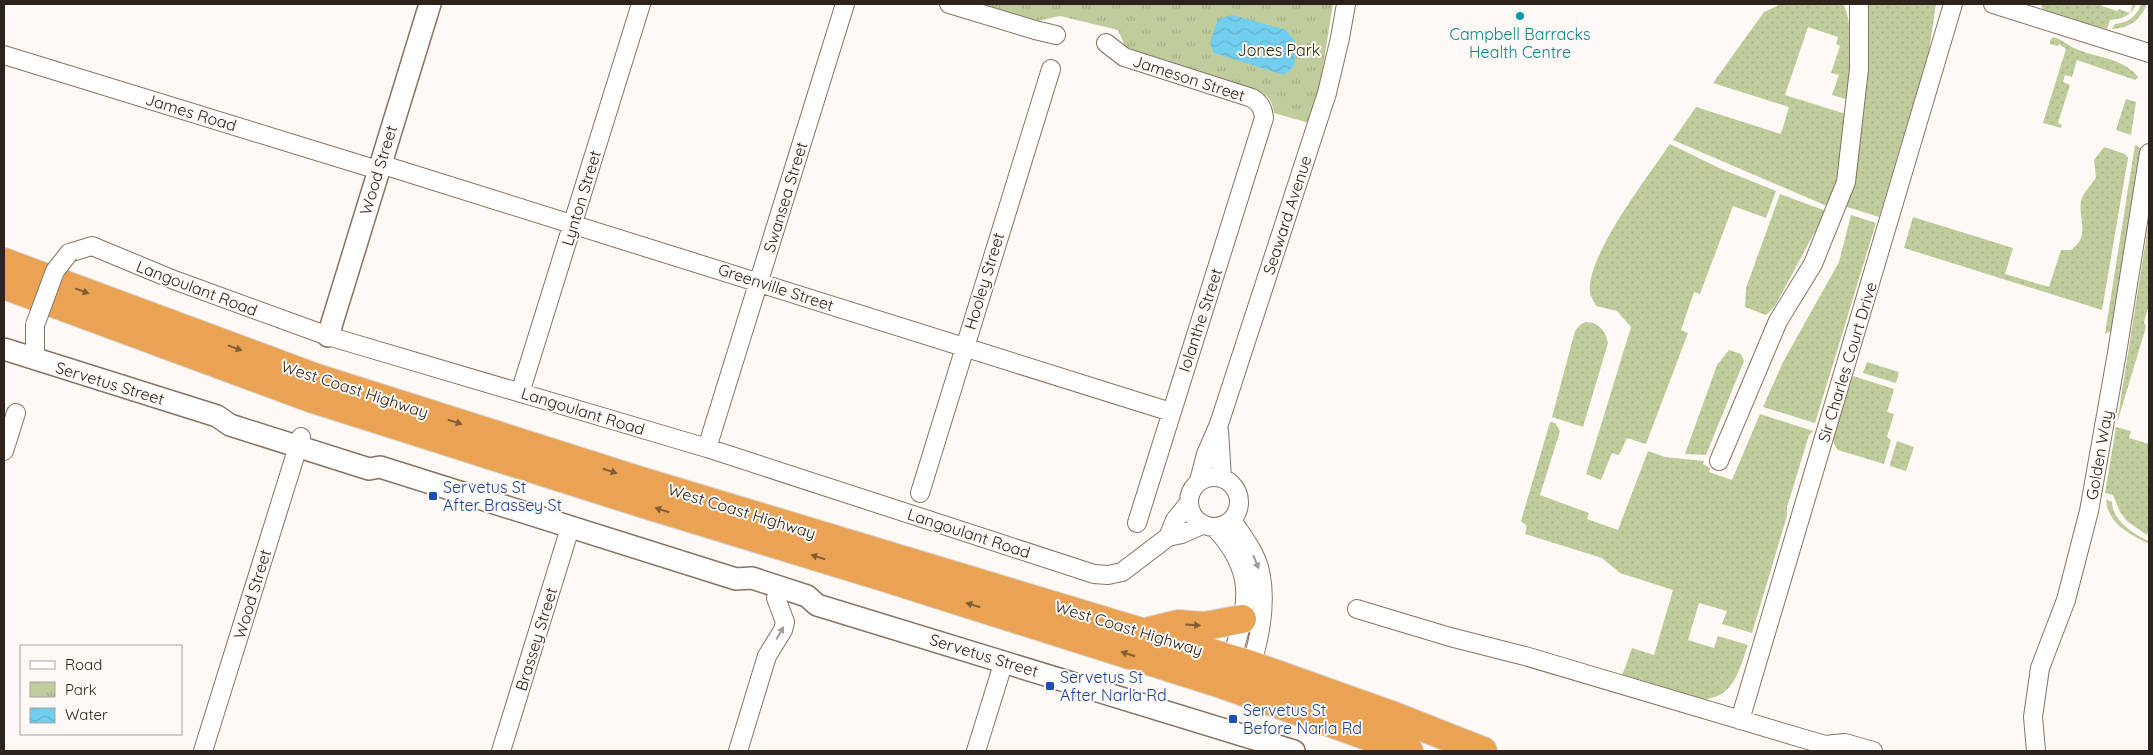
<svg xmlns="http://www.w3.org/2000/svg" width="2153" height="755" viewBox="0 0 2153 755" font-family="Quicksand,sans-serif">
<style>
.grass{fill:url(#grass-dots)}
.park{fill:url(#park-tufts)}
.water{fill:url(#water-waves)}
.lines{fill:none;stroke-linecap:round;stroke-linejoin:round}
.minor-casing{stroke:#887362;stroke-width:20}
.tertiary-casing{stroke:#887362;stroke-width:24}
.trunk-casing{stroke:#d9d7d6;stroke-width:30}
.minor{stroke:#fff;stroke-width:18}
.tertiary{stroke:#fff;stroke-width:21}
.trunk{stroke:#eaa254;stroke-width:28}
.minor-bridge-casing{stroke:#887362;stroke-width:20;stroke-linecap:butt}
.minor-bridge{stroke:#fff;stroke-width:18}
.oneway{fill:#825c36}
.oneway2{fill:#a09c99}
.culture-dot{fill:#0f9aa8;stroke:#fef9f5;stroke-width:2}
.transit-dot{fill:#1a4fb4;stroke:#fef9f5;stroke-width:2}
.labels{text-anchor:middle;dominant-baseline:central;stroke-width:4;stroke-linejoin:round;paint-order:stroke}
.culture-label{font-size:16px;fill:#0d838f;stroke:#fef9f5}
.park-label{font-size:16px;fill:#272f0f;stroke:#fef9f5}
.street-label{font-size:16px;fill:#2c231d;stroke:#fef9f5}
.transit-label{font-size:16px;fill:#164399;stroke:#fef9f5;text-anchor:start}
</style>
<defs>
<pattern id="grass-dots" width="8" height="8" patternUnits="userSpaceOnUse" patternTransform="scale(1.25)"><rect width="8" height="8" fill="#bfcd9c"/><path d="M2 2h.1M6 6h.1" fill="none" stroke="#a4b086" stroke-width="1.8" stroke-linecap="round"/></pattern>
<pattern id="park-tufts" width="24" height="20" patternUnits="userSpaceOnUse" patternTransform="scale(1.25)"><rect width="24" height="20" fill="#bfcd9c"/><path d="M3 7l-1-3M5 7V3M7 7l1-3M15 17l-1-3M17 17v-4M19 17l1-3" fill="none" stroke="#a4b086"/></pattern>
<pattern id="water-waves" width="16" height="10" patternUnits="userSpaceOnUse" patternTransform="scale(1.25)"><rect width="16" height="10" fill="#72ceef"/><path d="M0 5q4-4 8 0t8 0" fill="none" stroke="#63b1cc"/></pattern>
</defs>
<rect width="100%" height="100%" fill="#fef9f5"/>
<!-- grass -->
<path class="grass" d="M1781,4H1843C1855,25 1850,75 1849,100L1832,95L1839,75L1831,73L1840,46L1836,44L1838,37L1808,27L1785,95L1846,114L1838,178L1829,207L1673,140L1696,107L1781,134L1789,107L1713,83L1764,12Z
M1868,4H1936L1929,51L1879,217L1844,206C1868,141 1862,72 1868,4Z
M2041,4H2101L2102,6L2117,11L2119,9L2130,13L2133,4H2136C2131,16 2122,19 2110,20L2107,29L2043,11Z
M2141,4H2147C2140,20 2130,28 2112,29L2115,24C2128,23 2137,16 2141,4Z
M2053,37C2062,39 2067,45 2074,48C2095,58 2123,57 2138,77L2135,80L2077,60L2072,77L2065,75L2063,82L2070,85L2058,123L2062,125L2061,128L2043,123L2066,49L2059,44L2058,46L2050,44V40Z
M2126,99L2136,102L2131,135L2116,130Z
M1670,144L1719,168L1776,191L1766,218L1733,206L1700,294L1694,292L1681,330L1688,333L1646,444L1627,438L1619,455L1612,453L1601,480L1586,474L1631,327L1617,311L1596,306C1594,301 1590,296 1590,292C1586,256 1649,175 1670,144Z
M2135,145L2140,148L2111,331L2105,334Z
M2104,147L2125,154L2128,158L2102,310L1904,248L1913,217L2013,248L2005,274L2049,287L2061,250H2071C2091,236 2078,219 2081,201C2083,192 2092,185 2096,177L2094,160Z
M1780,194L1826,211L1775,306L1766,315L1745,307L1746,288Z
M1851,215L1876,223L1815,423L1763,407L1783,362L1839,262Z
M2149,220V305L2144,322L2146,327L2117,423Z
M1586,322C1598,322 1606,331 1608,343L1583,427L1552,417L1575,331L1581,324Z
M1729,350L1741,354L1744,361L1706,455L1685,454L1717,365Z
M1867,362L1899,372L1896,383L1863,373Z
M1853,376L1894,389L1887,412L1894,414L1887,437L1891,440L1884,464L1838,450L1834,444L1833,437Z
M1760,414L1813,431L1809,435L1787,507V516L1752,633L1722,624L1727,611L1699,603L1688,640L1714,648L1718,636L1748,645C1739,671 1733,700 1700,699L1622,676L1632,648L1654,655L1673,590L1620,573L1602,558L1525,534L1527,526L1521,521L1550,422L1555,423L1560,431L1540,495L1589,513L1587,519L1618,530L1648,451L1665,457L1704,461L1703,464L1710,468L1709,472L1732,480Z
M2116,427L2131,431L2129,438L2149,444V528L2147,535L2127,521L2120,512L2113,495L2105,493Z
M1897,441L1914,447L1906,471L1890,466V464Z
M2106,499L2112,502C2112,520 2134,535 2149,541V544C2129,533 2108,525 2106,499Z"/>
<!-- park -->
<path class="park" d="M975,4H1333L1321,80L1309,123L1274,113C1272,102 1270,97 1260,92L1127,51L1118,30L1060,16L1033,22Z"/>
<!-- water -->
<path class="water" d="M1232,15L1286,30L1296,43L1294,66L1284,75L1214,53L1210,43L1218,19Z"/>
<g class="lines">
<defs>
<path id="minor" d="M949,4L1035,30L1056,35
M1993,4L2149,53
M1106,43L1124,57L1252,98C1260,103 1263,108 1264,118L1137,523
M4,55L378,170
M380,164L1171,412
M69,253L92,246L174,280L328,336L707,448L1094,574L1108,575L1122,572L1168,537L1182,534L1202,525
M35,325V360
M520,393L641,4
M1219,430L1222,478
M707,448L845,4
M4,451L16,413
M1719,461L1778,321L1813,264L1846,182L1859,69V4
M1189 502a25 25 0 1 1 50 0a25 25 0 1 1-50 0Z
M1199,481L1206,454L1219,424L1327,93L1340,38L1346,4
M920,493L1051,69
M1232,520C1241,534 1254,550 1259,567C1268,601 1259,643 1248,675
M1215,528C1261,577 1245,611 1229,668
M1168,537L1175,520L1188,504
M1357,609L1450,637L1525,656L1825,745L1845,743L1873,751
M1740,720L1953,4
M203,751L301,437
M501,751L570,528
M738,751L767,656L783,630L785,622L776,598
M976,751L1004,661
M2036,751L2033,717L2040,668L2066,600L2089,511L2117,353L2149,153"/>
<path id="tertiary" d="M328,336L430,4
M4,349L217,416L230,425L369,469L380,467L736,579L752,578L807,596L817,605L1294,751"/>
<path id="trunk" d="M4,262L314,377L638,480L1251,665L1394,716L1483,751
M4,285L313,399L650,506L883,577L1224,685L1409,751
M1149,631L1178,624L1205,626L1242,619"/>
</defs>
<!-- minor casing -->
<use href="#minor" class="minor-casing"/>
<!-- tertiary casing -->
<use href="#tertiary" class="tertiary-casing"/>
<!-- trunk casing -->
<use href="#trunk" class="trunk-casing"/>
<!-- minor -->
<use href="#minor" class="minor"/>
<!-- tertiary -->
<use href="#tertiary" class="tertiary"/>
<!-- trunk -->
<use href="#trunk" class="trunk"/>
<defs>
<path id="minor-bridge" d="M35,325L55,271L69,253"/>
</defs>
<!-- minor-bridge casing -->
<use href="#minor-bridge" class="minor-bridge-casing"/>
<!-- minor-bridge -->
<use href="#minor-bridge" class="minor-bridge"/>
</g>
<!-- one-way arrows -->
<defs><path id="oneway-solid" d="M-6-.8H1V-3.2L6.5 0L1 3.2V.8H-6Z" transform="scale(1.25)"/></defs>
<g class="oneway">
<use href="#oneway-solid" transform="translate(82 291) rotate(20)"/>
<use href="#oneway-solid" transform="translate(235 348) rotate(20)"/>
<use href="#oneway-solid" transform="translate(455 422) rotate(18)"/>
<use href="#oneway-solid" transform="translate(610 471) rotate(17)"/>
<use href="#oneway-solid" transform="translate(662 510) rotate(-163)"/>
<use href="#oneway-solid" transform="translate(818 557) rotate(-163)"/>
<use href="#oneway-solid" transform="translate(973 605) rotate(-162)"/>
<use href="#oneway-solid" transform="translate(1193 625) rotate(3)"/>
<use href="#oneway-solid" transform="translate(1128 654) rotate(-162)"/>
</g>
<g class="oneway2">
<use href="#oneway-solid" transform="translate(1256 562) rotate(68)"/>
<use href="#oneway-solid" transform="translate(780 633) rotate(-60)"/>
</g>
<!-- markers -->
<circle class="culture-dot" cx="1520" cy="16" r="5"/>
<g class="transit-dot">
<rect x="428" y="491" width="10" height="10" rx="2.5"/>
<rect x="1045" y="681" width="10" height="10" rx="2.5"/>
<rect x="1228" y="714" width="10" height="10" rx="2.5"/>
</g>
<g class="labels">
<!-- culture labels -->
<g class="culture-label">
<text x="1520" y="34">Campbell Barracks<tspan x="1520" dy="18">Health Centre</tspan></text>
</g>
<!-- park labels -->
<g class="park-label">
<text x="1279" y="50">Jones Park</text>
</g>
<!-- street labels -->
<g class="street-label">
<text transform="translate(1189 78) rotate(18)">Jameson Street</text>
<text transform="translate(191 112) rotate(17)">James Road</text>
<text transform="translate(378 170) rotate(-73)">Wood Street</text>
<text transform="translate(785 197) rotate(-73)">Swansea Street</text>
<text transform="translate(581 198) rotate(-73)">Lynton Street</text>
<text transform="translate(1287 215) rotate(-72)">Seaward Avenue</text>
<text transform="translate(984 281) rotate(-73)">Hooley Street</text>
<text transform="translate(776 287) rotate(18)">Greenville Street</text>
<text transform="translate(197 288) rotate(21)">Langoulant Road</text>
<text transform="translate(1200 320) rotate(-72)">Iolanthe Street</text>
<text transform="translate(1847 362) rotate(-73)">Sir Charles Court Drive</text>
<text transform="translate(110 383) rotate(17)">Servetus Street</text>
<text transform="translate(355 389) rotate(18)">West Coast Highway</text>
<text transform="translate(583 411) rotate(17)">Langoulant Road</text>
<text transform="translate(2099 455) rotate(-80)">Golden Way</text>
<text transform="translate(742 511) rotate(17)">West Coast Highway</text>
<text transform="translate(969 533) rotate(18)">Langoulant Road</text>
<text transform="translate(252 594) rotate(-73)">Wood Street</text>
<text transform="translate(1129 628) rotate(17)">West Coast Highway</text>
<text transform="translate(536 639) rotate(-73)">Brassey Street</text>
<text transform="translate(984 655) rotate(17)">Servetus Street</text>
</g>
<!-- transit labels -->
<g class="transit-label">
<text x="443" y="487">Servetus St<tspan x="443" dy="18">After Brassey St</tspan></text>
<text x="1060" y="677">Servetus St<tspan x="1060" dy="18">After Narla Rd</tspan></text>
<text x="1243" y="710">Servetus St<tspan x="1243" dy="18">Before Narla Rd</tspan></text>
</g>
</g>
<!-- border -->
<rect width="2153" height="755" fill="none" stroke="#2c231d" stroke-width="10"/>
<!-- legend -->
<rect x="20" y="645" width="162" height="90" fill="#fef9f5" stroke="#aaa39f"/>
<rect x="30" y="661" width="25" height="8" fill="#ffffff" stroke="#aaa39f"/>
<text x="65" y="670" font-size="15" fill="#2c231d">Road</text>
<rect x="30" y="682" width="25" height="15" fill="url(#park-tufts)" stroke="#aaa39f"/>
<text x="65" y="695" font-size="15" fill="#2c231d">Park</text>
<rect x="30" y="708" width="25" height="15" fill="url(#water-waves)" stroke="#aaa39f"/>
<text x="65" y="720" font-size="15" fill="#2c231d">Water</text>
</svg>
